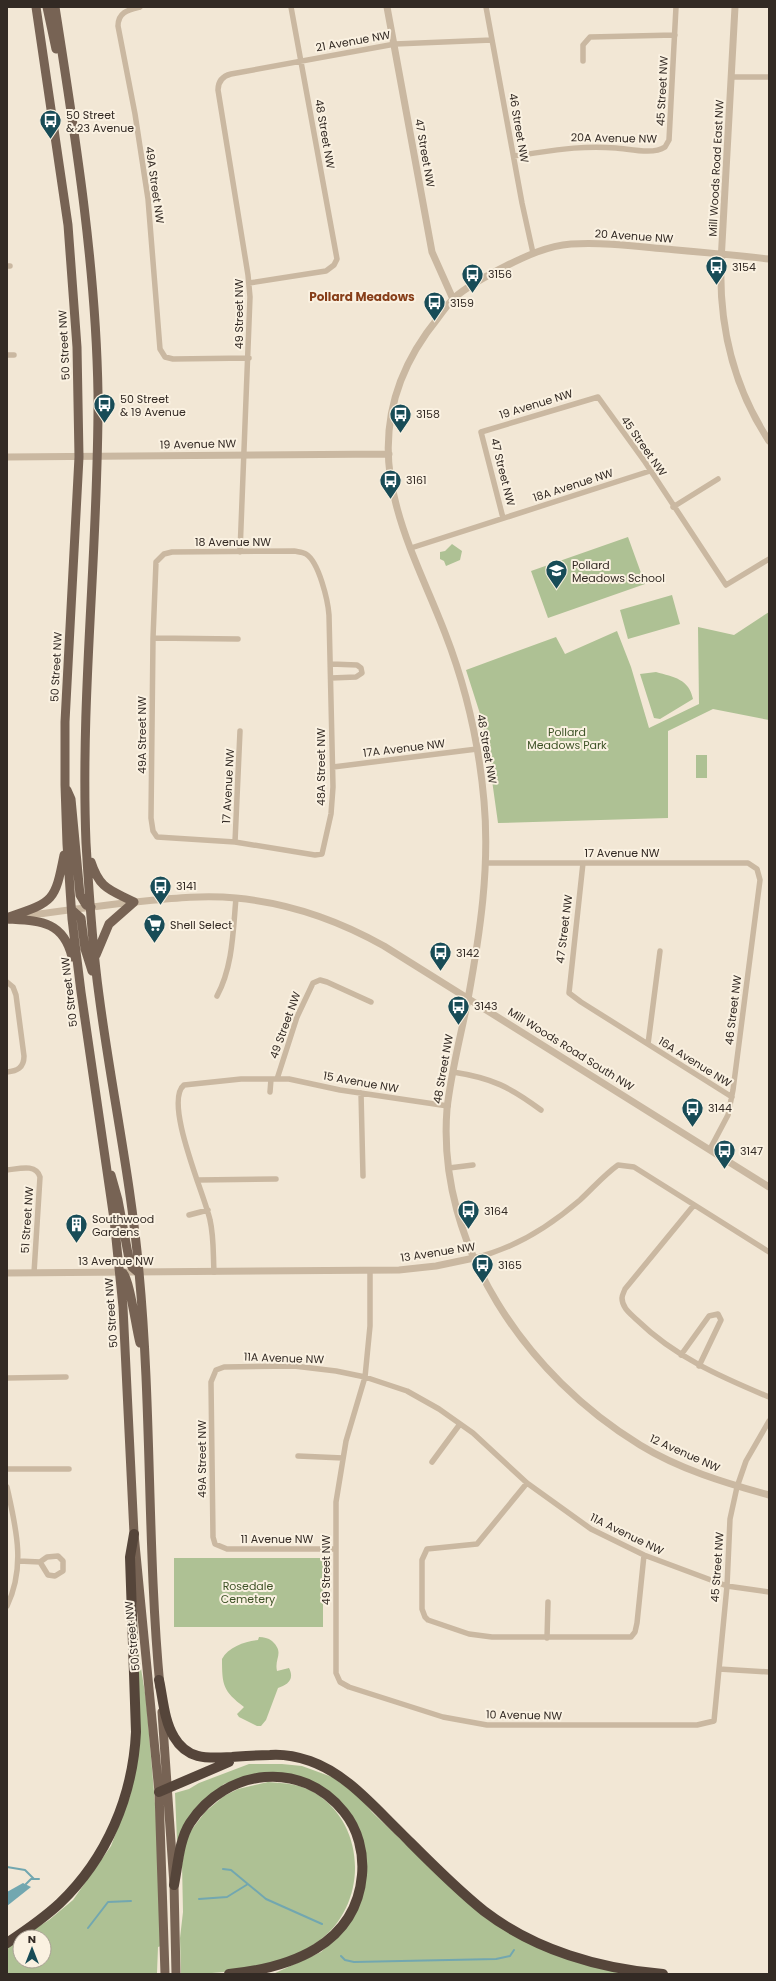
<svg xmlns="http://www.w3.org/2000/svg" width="776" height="1981" viewBox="0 0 776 1981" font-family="Poppins,sans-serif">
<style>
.green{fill:#aec194}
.water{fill:#72a7b0}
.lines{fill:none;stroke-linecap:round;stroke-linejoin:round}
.stream{stroke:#72a7b0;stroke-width:2}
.minor{stroke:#cab8a1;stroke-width:5.5}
.tertiary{stroke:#cab8a1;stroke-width:7}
.primary{stroke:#776354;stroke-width:9}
.motorway{stroke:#55453a;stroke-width:10}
.labels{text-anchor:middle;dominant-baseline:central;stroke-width:4;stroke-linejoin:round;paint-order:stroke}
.street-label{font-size:11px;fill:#332a24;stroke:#faf1e1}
.poi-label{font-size:11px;fill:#332a24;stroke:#faf1e1;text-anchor:start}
.park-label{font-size:11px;fill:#3e5327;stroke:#faf1e1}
.neighbourhood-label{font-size:12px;font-weight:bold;fill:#873e19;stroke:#faf1e1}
</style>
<rect width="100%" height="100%" fill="#f2e7d5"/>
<!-- green -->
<path class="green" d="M628,537L645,584L548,618L531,571Z
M452,544L462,551L460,560L446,566L444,561L440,559V552L445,551Z
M672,595L680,624L628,639L620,610Z
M769,612V720L713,709L668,731V818L498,823L490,766L482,720L466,670L556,637L565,654L617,631L631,667L649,728L699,704L698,627L734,635Z
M656,672C674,677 689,679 693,699L660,719L654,718L640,674Z
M696,755H707V778H696Z
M174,1558H323V1627H174Z
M259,1637C264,1637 268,1638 272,1641C285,1653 274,1658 277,1671L289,1668C295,1680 287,1685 278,1688L266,1720L261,1726H257L239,1717L237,1714L244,1707C223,1691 222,1685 222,1659C228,1647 246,1641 258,1640Z
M138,1650L146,1699L157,1827L161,1946L158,1947L157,1973L7,1974V1946L20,1938V1961H44V1937H22L49,1920L73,1900L111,1846L130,1796L135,1768Z
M249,1764H282L302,1766L332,1777L357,1795L373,1813L457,1893L499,1925L628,1974H273L321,1952L335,1939L351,1918L364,1846L320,1788L248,1776L224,1784L197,1807L177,1841L175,1793L189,1789L199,1783Z
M268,1782C284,1783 301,1784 315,1793C367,1825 368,1904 320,1940C281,1970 228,1973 181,1974L180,1938L183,1912L182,1864L187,1836L205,1812L224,1796L238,1789Z"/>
<!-- water -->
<path class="water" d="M23,1883L31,1887L7,1906V1892Z"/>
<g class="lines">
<!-- stream -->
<path class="stream" d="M7,1867L25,1870L34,1879
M223,1869L231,1870L266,1899L322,1924
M26,1884L31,1879H39
M199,1899L227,1897L248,1884
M88,1928L108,1902L131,1901
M341,1956L345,1960L354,1962L496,1959L510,1956L514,1950"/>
<!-- minor -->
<path class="minor" d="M140,7C128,10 118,12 118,26L135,114L148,199L160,349L165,357L173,359L249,358
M486,7L522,203L533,253
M583,61V45L590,37L675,35
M731,77H769
M514,156C551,151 578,145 616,148C630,149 653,155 665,147L669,140L676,7
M7,266H10
M249,283L326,271L334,265L337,259L291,7
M7,355H14
M673,507L718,479
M503,518L481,432L598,397L645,462L726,585L769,559
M411,548L650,471
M294,551C299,552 303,552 306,554C319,562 328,601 329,615L333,787L331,814L322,854L315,855L235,842L157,837L153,831L151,818L153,638L156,562L164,554L172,552Z
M240,552L250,297L248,275L218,90C218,81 223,76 231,74L395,44L492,40
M153,638L238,639
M331,664L357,665L361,668L362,673L356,677L331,678
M333,767L477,749
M235,842L240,731
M486,863H748L757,869L760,880L733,1090L728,1115L710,1149
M583,863L569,993L581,1002L732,1097
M7,982L13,987L16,995L24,1056C24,1068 17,1071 7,1072
M217,996C233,966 233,931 236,898
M648,1044L660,951
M453,1072C492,1078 510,1087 541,1110
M277,1079L297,1017L313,983L320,980L327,982L371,1002
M270,1092L271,1079
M361,1093L363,1176
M449,1168L473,1165
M7,1170C18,1169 36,1163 40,1177L34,1273
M197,1180L276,1179
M694,1205L625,1289C624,1292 622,1295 622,1298C622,1308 631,1314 637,1320C675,1357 721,1377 769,1397
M189,1215L208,1210
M474,1258C513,1249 550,1226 580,1200C593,1188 604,1175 618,1165L634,1167L769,1252
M370,1271V1326L365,1377L346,1441L336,1502V1673L340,1682L349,1687L443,1717L487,1725H697L714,1721L727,1586L730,1519L737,1487L746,1461L769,1421
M214,1272C213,1254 214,1237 210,1220C205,1196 163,1102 184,1085L241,1079H289L340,1090L448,1106
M681,1355L709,1316L718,1314L721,1320L699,1366
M7,1378L66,1377
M298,1456L343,1458
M432,1462L460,1424
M7,1469H69
M527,1483L477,1544L427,1549L422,1560V1609L425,1617L428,1620L469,1634L492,1637H631L635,1632L637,1623L644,1555
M7,1487C16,1528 26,1566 7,1606
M336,1549H227L215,1544L213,1537L211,1382L216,1370L224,1367L294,1366L336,1371L365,1377L407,1391L439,1409L473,1433L527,1483L591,1529L644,1555L727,1586L769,1592
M19,1561L40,1562L47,1557L58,1556L63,1561V1571L55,1576L48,1575L40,1562
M547,1638L548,1602
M719,1669L769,1672"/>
<!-- tertiary -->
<path class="tertiary" d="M387,7L432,252L453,299
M735,7L721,262C719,326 734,388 769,441
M769,259C735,255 700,252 666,249C634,246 602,242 571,244C547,246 526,256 506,266C488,275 469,285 454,298C448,304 443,311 438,318C393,373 377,434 396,504C407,548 429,591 445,633C466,687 479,744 484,801C490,868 480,933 468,999C461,1035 451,1072 447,1109C436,1246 528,1377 640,1445C679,1469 725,1483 769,1495
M7,457L389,454
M18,917C60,911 103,905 145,901C175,898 205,895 236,898C289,903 338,920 384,946L769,1187
M7,1273L399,1270L436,1266L474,1258"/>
<!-- primary -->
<path class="primary" d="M36,7L68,225L77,347L79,457L65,722V785L67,844L72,919L81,992L114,1219L123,1307L134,1534L159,1792L165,1974
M47,7L56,49
M55,7C75,135 96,265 98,394C99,544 80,693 86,843C89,894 92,945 99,995C111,1088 131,1179 139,1272C152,1410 147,1549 160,1687
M67,790L71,799L80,895L86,905L91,907
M91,862C100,890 111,890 134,902L109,924L96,955
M72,910L81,918L85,949L92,971
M9,917C54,902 55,901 64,855
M7,919C39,921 63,920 72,957
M111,1175L118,1200L129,1259L132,1267L139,1273
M120,1272L123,1273C130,1280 136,1329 140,1343
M162,1712L174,1885L176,1974"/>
<!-- motorway -->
<path class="motorway" d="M159,1680C163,1698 164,1721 174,1737C188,1761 209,1758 232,1757C245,1756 257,1755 270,1755C282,1754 298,1757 310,1761C347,1774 374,1807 401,1833C428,1860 454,1887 484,1911C535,1950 600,1969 663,1974
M159,1792L229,1762
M174,1885C178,1865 179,1840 190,1823C226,1768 302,1759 344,1812C358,1829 364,1853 362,1875C356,1945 290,1968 229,1974
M7,1943C25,1931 44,1918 60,1903C107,1858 133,1796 136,1732L130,1557L134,1534"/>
</g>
<!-- icons -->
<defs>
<symbol id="bus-pin" viewBox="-11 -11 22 30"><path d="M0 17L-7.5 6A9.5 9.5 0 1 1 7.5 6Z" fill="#184c57" stroke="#faf1e1"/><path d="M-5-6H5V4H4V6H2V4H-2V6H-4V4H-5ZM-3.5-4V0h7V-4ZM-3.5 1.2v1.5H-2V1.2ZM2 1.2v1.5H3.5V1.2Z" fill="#fff"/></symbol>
<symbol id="school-pin" viewBox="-11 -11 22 30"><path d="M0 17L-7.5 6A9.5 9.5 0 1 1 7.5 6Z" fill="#184c57" stroke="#faf1e1"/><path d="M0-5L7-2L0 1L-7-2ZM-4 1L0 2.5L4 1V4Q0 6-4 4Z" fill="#fff"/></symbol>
<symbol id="supermarket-pin" viewBox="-11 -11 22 30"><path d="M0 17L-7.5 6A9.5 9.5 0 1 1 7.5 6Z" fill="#184c57" stroke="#faf1e1"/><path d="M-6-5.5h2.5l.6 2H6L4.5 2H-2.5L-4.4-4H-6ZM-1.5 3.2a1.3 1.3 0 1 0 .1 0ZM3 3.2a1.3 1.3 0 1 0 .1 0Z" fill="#fff"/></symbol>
<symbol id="building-pin" viewBox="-11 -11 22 30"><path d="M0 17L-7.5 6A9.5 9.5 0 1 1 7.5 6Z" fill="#184c57" stroke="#faf1e1"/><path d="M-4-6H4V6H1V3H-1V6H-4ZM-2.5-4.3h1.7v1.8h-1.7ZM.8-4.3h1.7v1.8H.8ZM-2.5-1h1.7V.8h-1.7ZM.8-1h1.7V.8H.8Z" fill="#fff"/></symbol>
</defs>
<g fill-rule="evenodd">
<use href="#bus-pin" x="38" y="108" width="25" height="34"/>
<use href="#bus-pin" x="704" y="254" width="25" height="34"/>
<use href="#bus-pin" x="460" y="262" width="25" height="34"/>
<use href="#bus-pin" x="422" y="290" width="25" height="34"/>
<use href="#bus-pin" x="92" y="392" width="25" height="34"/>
<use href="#bus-pin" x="388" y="402" width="25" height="34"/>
<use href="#bus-pin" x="378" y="468" width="25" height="34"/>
<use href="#school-pin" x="544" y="558" width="25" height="34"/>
<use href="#bus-pin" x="148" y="874" width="25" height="34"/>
<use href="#supermarket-pin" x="142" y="912" width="25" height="34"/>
<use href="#bus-pin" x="428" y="940" width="25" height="34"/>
<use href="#bus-pin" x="446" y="994" width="25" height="34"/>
<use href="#bus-pin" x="680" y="1096" width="25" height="34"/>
<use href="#bus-pin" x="712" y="1138" width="25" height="34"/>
<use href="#bus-pin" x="456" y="1198" width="25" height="34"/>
<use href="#building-pin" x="64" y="1212" width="25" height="34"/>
<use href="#bus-pin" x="470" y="1252" width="25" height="34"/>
</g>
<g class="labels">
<!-- street labels -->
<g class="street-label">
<text transform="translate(353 41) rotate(-10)">21 Avenue NW</text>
<text transform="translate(662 91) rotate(-87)">45 Street NW</text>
<text transform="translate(519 128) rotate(80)">46 Street NW</text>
<text transform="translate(325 134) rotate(80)">48 Street NW</text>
<text transform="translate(614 138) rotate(1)">20A Avenue NW</text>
<text transform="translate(425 153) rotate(80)">47 Street NW</text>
<text transform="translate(716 168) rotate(-87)">Mill Woods Road East NW</text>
<text transform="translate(155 185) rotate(82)">49A Street NW</text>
<text transform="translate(634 236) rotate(4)">20 Avenue NW</text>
<text transform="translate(239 314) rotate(-90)">49 Street NW</text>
<text transform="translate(64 345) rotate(-93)">50 Street NW</text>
<text transform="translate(536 404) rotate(-17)">19 Avenue NW</text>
<text transform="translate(198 444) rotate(-1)">19 Avenue NW</text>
<text transform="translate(644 446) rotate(55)">45 Street NW</text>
<text transform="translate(503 472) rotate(76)">47 Street NW</text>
<text transform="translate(573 485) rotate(-18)">18A Avenue NW</text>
<text x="233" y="542">18 Avenue NW</text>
<text transform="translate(56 667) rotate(-87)">50 Street NW</text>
<text transform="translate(142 735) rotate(-90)">49A Street NW</text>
<text transform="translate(404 748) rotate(-7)">17A Avenue NW</text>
<text transform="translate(487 749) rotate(80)">48 Street NW</text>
<text transform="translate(321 767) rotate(-90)">48A Street NW</text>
<text transform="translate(228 786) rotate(-87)">17 Avenue NW</text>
<text x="622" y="853">17 Avenue NW</text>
<text transform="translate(564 929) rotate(-83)">47 Street NW</text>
<text transform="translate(69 992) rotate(-97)">50 Street NW</text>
<text transform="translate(733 1010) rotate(-83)">46 Street NW</text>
<text transform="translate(285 1025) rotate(-70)">49 Street NW</text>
<text transform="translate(571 1049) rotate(32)">Mill Woods Road South NW</text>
<text transform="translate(695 1062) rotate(32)">16A Avenue NW</text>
<text transform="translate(443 1069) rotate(-80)">48 Street NW</text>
<text transform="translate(361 1082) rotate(10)">15 Avenue NW</text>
<text transform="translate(27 1220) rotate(-86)">51 Street NW</text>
<text transform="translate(438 1252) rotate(-9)">13 Avenue NW</text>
<text x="116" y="1261">13 Avenue NW</text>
<text transform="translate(111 1313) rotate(-94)">50 Street NW</text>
<text transform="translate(284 1358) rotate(2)">11A Avenue NW</text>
<text transform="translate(685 1453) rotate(24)">12 Avenue NW</text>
<text transform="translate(202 1459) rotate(-90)">49A Street NW</text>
<text transform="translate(627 1534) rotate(26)">11A Avenue NW</text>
<text x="277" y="1539">11 Avenue NW</text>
<text transform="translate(717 1567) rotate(-86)">45 Street NW</text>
<text transform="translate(326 1570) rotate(-90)">49 Street NW</text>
<text transform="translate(132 1636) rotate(-96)">50 Street NW</text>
<text transform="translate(524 1715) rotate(1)">10 Avenue NW</text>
</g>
<!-- poi labels -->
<g class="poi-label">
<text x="66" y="115">50 Street<tspan x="66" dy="13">&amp; 23 Avenue</tspan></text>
<text x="732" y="267">3154</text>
<text x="488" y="274">3156</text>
<text x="450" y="303">3159</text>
<text x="120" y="399">50 Street<tspan x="120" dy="13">&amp; 19 Avenue</tspan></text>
<text x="416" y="414">3158</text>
<text x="406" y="480">3161</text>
<text x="572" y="565">Pollard<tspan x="572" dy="13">Meadows School</tspan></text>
<text x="176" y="886">3141</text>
<text x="170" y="925">Shell Select</text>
<text x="456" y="953">3142</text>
<text x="474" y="1006">3143</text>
<text x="708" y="1108">3144</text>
<text x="740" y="1151">3147</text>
<text x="484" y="1211">3164</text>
<text x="92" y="1219">Southwood<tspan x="92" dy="13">Gardens</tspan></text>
<text x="498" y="1265">3165</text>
</g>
<!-- park labels -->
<g class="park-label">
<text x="567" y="732">Pollard<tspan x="567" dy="13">Meadows Park</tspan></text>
<text x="248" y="1586">Rosedale<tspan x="248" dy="13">Cemetery</tspan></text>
</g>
<!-- neighbourhood labels -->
<g class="neighbourhood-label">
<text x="362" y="296">Pollard Meadows</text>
</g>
</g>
<!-- border -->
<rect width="776" height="1981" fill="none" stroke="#332a24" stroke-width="16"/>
<!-- north arrow -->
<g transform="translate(32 1949)"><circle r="19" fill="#faf1e1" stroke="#aaa195"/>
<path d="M0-3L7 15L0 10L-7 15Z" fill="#184c57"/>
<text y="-6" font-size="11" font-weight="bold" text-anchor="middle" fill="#332a24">N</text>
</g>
</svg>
